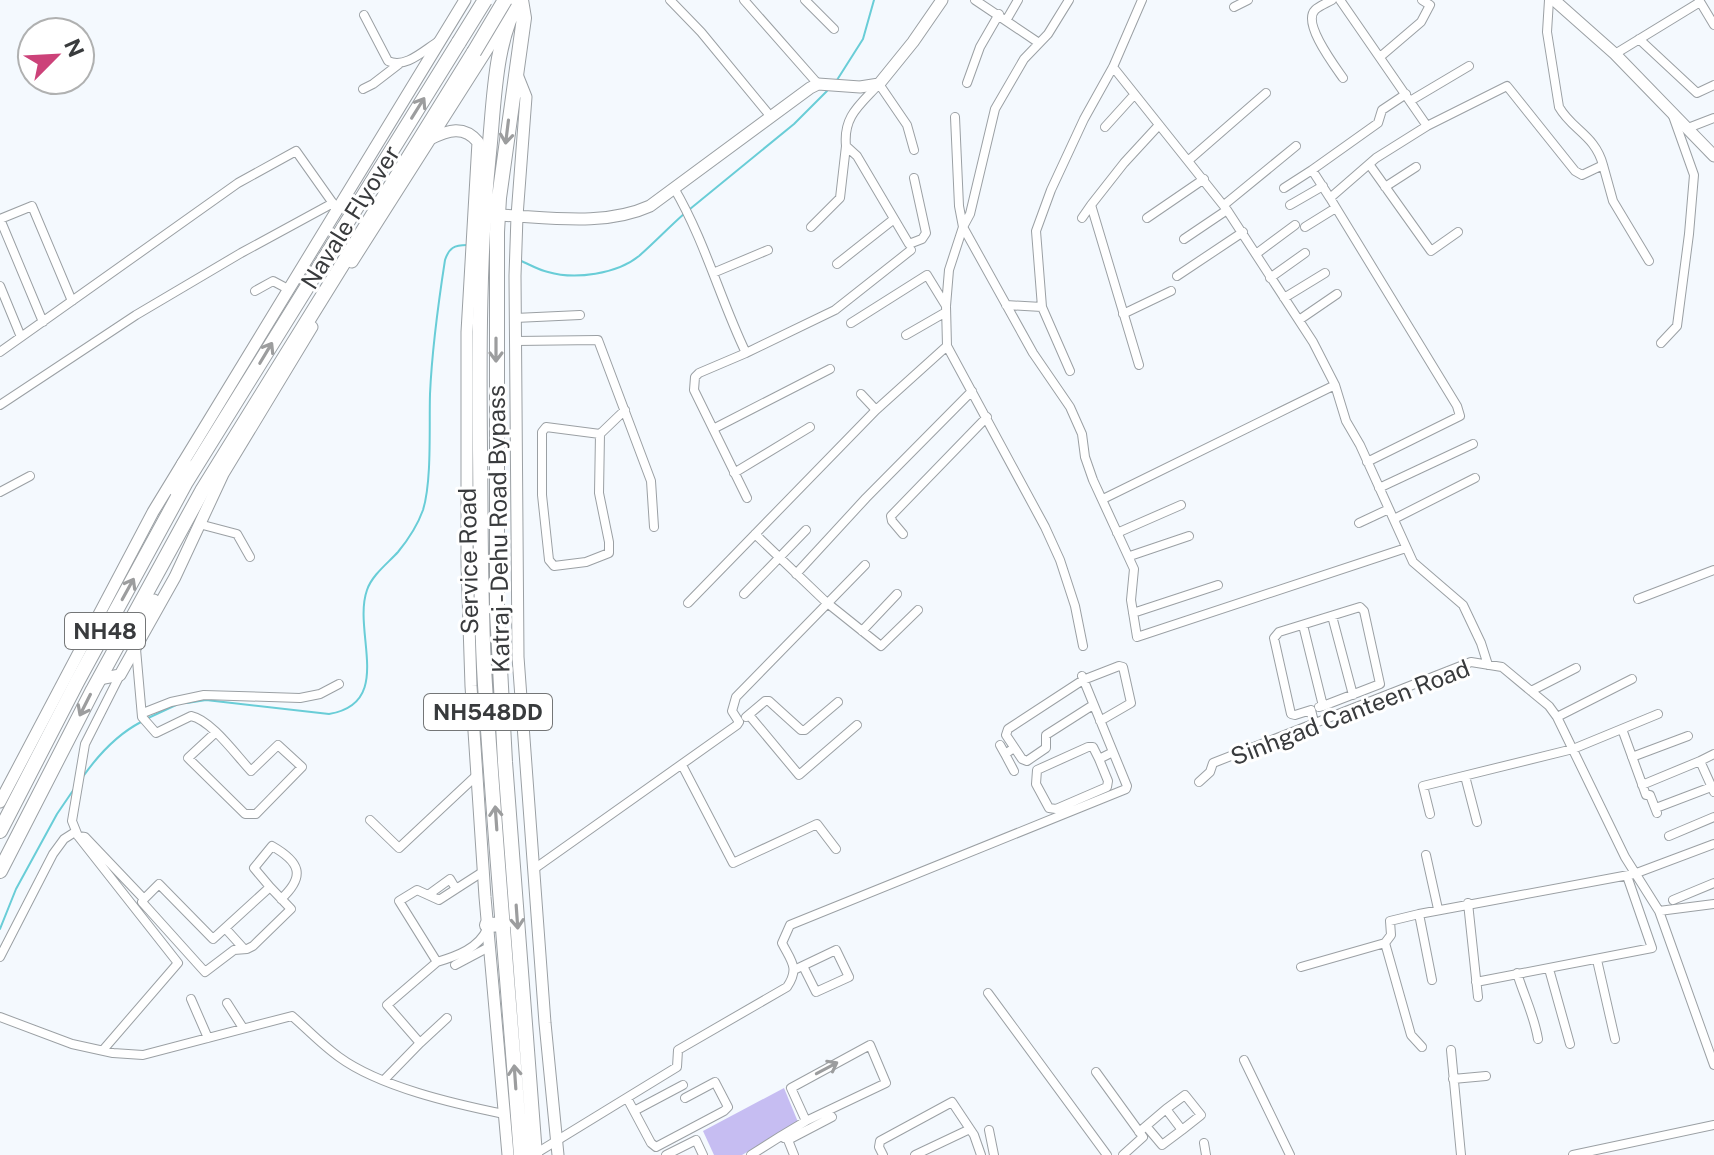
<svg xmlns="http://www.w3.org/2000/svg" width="1714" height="1155" viewBox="0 0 1714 1155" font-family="'Public Sans',sans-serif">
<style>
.green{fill:#c6bdf2}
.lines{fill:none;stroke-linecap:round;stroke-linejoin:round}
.stream{stroke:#69cdd7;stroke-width:2}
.minor-casing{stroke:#9ba0a4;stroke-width:10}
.tertiary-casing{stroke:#9ba0a4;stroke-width:13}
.trunk-casing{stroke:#9ba0a4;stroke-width:16}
.minor{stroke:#fff;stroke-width:8}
.tertiary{stroke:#fff;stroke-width:11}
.trunk{stroke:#fff;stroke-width:14}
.trunk-bridge-casing{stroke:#9ba0a4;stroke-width:16;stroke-linecap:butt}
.trunk-bridge{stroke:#fff;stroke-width:14}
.oneway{stroke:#9c9d9e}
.labels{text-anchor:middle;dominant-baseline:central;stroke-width:6;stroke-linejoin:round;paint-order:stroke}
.shield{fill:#fff;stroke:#747677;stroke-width:2}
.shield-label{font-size:22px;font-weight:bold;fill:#393b3d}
.street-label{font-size:24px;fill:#393b3d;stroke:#fff}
</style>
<rect width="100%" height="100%" fill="#f4f9fe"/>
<!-- green -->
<path class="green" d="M784,1088L798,1122L742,1155H714L703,1131Z"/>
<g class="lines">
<!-- stream -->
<path class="stream" d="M837,80L863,39L874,0
M690,209L794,124L827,91
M519,260C529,264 538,270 548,272C575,280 617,274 639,256C655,242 669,227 685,213
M187,703L206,700L329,714C395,703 352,632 367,590C372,575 388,563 398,552C407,541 418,524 423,510C432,481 429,426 430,394C432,349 438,305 445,260C449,248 454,245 467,245
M146,719L176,705
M82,778C98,755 116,735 141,722
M0,929L16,889L57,814L74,789"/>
<defs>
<path id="minor" d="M670,0L701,32L771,117
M744,0L818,84
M805,0L834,29
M975,0L1039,43
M1069,0L1048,34L1024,59L995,109L970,214L963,227L1033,353L1070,407L1082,434L1085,457L1093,480L1134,569L1131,600L1137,637L1406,548
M1332,0C1327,3 1319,6 1315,10C1302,23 1334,65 1343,78
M1340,0L1427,126L1507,86L1575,171L1582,175L1603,165C1595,135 1572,130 1559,107L1547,32L1549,0
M1699,0L1714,25
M1234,7L1248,0
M364,15L388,61C406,69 424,50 439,41
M1007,19L1018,0
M1639,39L1697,93L1714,85
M1615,54L1700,2
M1380,57L1421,22L1430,5L1422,0
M1113,67L1227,210L1313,342L1335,385L1346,421L1360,445L1413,562L1463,605L1481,643L1488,665
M967,83L980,47L999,14
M363,89L373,84L399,64
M1410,101L1469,66
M955,117L959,206L963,227L949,270L946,306L947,346L1045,527L1060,560L1075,606L1083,646
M1105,127L1134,95
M1688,128L1714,118
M914,150L907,125L879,84C860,105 843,116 846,146L857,156L909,244L922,239L926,233L914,178
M1189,160L1266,93
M1369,164L1431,251L1458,232
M1603,165L1613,201L1649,261
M1312,170L1378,123L1382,110L1406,94
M1385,187L1416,167
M674,188C705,241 720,299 746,353
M1284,188L1312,170L1330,198
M1224,205L1296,146
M1290,205L1323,186
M1082,218L1091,205
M1147,218L1204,179
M811,227L840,198L846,146
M1305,227L1334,209
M1184,239L1227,210
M1256,254L1295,225
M837,264L894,219
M713,273L768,250
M1177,276L1243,232
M1270,278L1305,253
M0,286L21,337
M255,291L273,281L288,289
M1284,298L1325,273
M1006,305L1042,307L1070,371
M1042,307L1036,231L1051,190L1084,119L1113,67L1142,0
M1123,314L1171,291
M515,318L580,315
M1299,320L1337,294
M43,322L0,219L32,206L72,301
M851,323L927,275L946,306
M906,335L946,312
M516,341L598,340L651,481L654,527
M1661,343L1677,326L1689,234L1694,175L1673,116
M0,352L238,183L296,151L337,209
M1139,365L1091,205L1124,163L1159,125
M861,394L876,410
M0,405L136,315L241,253L333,203
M713,429L830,369
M600,434L546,427L542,432V495L549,560L554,566L586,562L609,553V542L599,493L600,434L625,410
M1367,462L1460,416L1457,406L1330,198L1376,158L1427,126
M734,473L810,427
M1379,488L1473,444
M0,492L30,476
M747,498L694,390L695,377L699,373L746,353L835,310L911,250
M1103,499L1335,385
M1394,519L1475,478
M1359,523L1389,509
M199,524L237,534L250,557
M1117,533L1181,505
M755,534L826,602L881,646L918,610
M903,534L892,521L891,516L987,417
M1130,556L1189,536
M796,574L866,498L972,391
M744,594L806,530
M1638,599L1714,570
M688,603L876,410L947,346
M1133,613L1218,585
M1332,616L1353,695
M1303,625L1323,706L1319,707
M862,631L897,594
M136,649L142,717L156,733L191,716C211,720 236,755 251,771L278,745L302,767L256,814H245L188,758L215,733
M1531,691L1576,668
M1093,705L1046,735V748L1027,761L1022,759L1006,735L1008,729L1083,680L1119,666L1123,667L1131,703L1100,721
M143,713L171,702L204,695L300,698L320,694L339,684
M749,715L799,775L857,725
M746,717L765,701H769L801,730H805L838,702
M1557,717L1632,679
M1314,722L1311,710L1295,715L1291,714L1274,638L1279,632L1360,607L1364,611L1380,684L1323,706
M1622,729L1646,795H1650L1657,813
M1000,745L1005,754L1014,748
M1005,754L1014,771
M1714,754L1700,761L1714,792
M1632,757L1688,736
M1099,759L1108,781L1107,787L1056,809L1049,808L1036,784L1037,770L1088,747H1093L1099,759L1113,752
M682,765L733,863L817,824L836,849
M1465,776L1477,822
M1199,782L1210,772L1213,763L1471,662L1502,667L1549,706L1557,717L1625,857L1659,911L1714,1065
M1642,785L1700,761
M1656,808L1714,786
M1430,814L1423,786L1573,749L1658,714
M370,820L399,848L477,775
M78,836L85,837L144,899L159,884L213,939L270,887L291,909L253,946L247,949L234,950L205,972L142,902L144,899
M1669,836L1714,817
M1426,855L1438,909
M534,869L737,725L739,722L732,711L736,697L865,565
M270,887L254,868L272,846C300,862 306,876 281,899
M456,889L439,900L417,890L399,901L437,962C457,956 479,948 487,929
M428,895L450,879L456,889L484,871
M1673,900L1714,883
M1468,903L1478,997
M1659,911L1714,904
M225,928L244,949
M1385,943L1411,1035L1422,1047
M0,957L53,854L64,839L75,832
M1597,960L1615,1039
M437,962L387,1005L420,1043L447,1018
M455,965L489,947
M1301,967L1385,943L1391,935L1390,921L1419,914
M1549,969L1570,1044
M794,970L836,950L849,977L816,992L803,966
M1517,973C1524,996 1534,1015 1538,1039
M1432,980L1419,914L1634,874L1714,844
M1476,982L1652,948L1627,876
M988,993L1107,1155
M191,999L208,1038
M227,1003L243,1028
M0,1017L72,1044L113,1053L143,1055L292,1016C307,1029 322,1045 339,1057C380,1087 455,1104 504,1114
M103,1050L178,963L78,836L72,821L85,744L120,675
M1451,1050L1461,1155
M1244,1060L1290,1155
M1096,1072L1143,1137L1123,1155
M1453,1079L1486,1076
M384,1080L420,1043
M627,1098L651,1143L656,1147L724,1111L728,1107L715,1082L685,1098
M1166,1109L1185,1095L1201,1115L1182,1130
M634,1111L683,1085
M989,1130L994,1155
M1139,1132L1166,1109L1182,1130L1162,1145L1146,1126
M781,1136L806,1121L886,1083L870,1045L791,1088L806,1121
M788,1140L832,1117
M788,1140L794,1155
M1204,1143L1206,1155
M535,1154L677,1067L678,1050L787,987C800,968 791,961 782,943L790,925L1126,789L1127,786L1082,676
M666,1155L696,1140L703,1155
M751,1155L781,1136L784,1138
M883,1155L879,1147L880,1141L952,1102L974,1135L981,1155
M915,1155L970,1129
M1573,1155L1714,1125"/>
<path id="tertiary" d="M1554,0L1615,54L1714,156
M516,72L526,97L517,216L515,276L518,657L545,1023L558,1155
M430,139C448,130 464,125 478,142L467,332V564L471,686L485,897L508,1155
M498,215C547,217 604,227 650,206L810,88L818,84L860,87L879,84L913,42L942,0
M352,262L504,23
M129,630L140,620L154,600
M99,679L120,675L175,577L223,474L312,327
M0,802L153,512L465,0"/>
<path id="trunk" d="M519,0C494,40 494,106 489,153C479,251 479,350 480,449C481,528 480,606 485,685C495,842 509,998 521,1155
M521,0L524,18L499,198L497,232V611L505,762L535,1155
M174,488L184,464
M0,831L77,682L186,482L459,42
M0,871L93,690L202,491L474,52
M487,925L504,924"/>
</defs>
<!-- minor casing -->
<use href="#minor" class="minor-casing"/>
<!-- tertiary casing -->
<use href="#tertiary" class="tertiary-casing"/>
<!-- trunk casing -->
<use href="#trunk" class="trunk-casing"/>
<!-- minor -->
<use href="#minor" class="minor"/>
<!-- tertiary -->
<use href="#tertiary" class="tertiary"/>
<!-- trunk -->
<use href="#trunk" class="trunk"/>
<defs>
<path id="trunk-bridge" d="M459,42L485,0
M474,52L505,0"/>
</defs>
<!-- trunk-bridge casing -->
<use href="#trunk-bridge" class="trunk-bridge-casing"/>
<!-- trunk-bridge -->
<use href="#trunk-bridge" class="trunk-bridge"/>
</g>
<!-- one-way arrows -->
<defs><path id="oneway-shaft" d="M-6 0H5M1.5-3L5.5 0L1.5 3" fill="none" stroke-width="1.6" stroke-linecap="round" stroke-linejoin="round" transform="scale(2)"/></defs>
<g class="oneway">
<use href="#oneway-shaft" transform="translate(418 108) rotate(-58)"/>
<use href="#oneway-shaft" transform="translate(507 132) rotate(97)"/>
<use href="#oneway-shaft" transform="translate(496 350) rotate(90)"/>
<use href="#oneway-shaft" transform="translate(266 353) rotate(-59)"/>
<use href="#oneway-shaft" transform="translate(128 589) rotate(-61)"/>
<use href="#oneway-shaft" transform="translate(85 705) rotate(117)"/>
<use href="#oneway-shaft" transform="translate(496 818) rotate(-94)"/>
<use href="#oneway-shaft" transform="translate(517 917) rotate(86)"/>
<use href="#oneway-shaft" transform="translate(827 1068) rotate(-28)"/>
<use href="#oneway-shaft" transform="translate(515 1077) rotate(-94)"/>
</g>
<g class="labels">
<!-- shield labels -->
<g class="shield">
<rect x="65" y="613" width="80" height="36" rx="6"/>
<rect x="424" y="694" width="128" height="36" rx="6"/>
</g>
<g class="shield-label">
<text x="105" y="631">NH48</text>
<text x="488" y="712">NH548DD</text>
</g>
<!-- street labels -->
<g class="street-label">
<text transform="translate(350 217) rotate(-58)">Navale Flyover</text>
<text transform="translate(498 529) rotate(-91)">Katraj - Dehu Road Bypass</text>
<text transform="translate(468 561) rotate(-91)">Service Road</text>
<text transform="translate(1350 712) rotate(-21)">Sinhgad Canteen Road</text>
</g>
</g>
<!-- north arrow -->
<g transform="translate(56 56) rotate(66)"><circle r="38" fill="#ffffff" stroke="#b0b1b1" stroke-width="2"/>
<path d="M0-6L14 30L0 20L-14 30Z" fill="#cc4279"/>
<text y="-12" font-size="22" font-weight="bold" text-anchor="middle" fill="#393b3d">N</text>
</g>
</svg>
